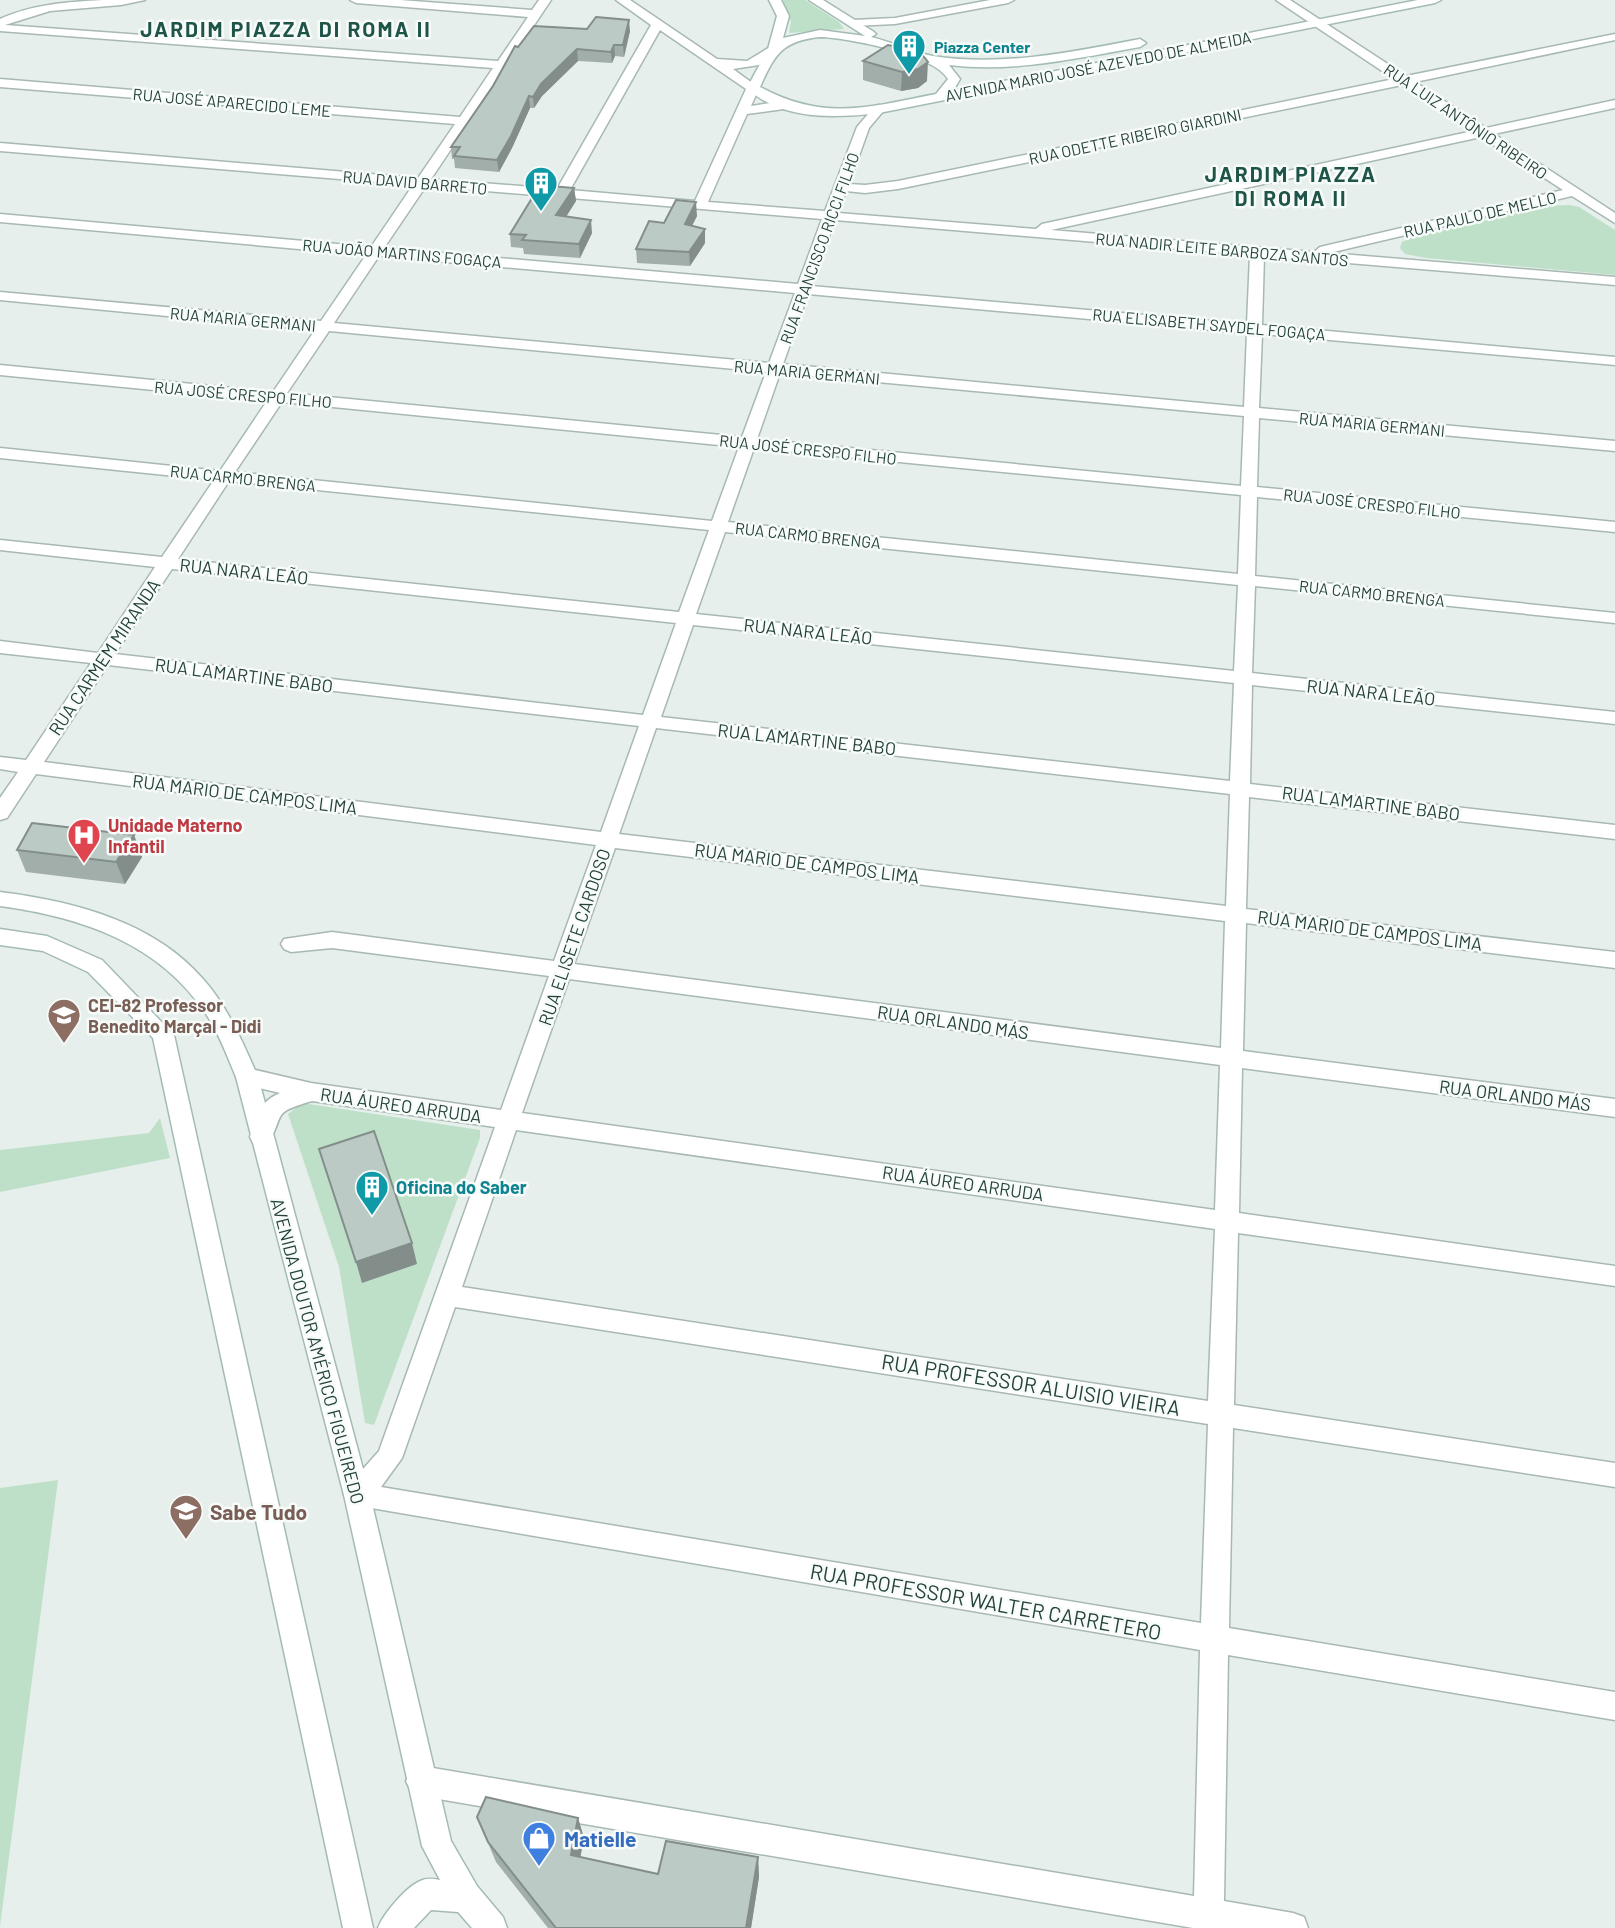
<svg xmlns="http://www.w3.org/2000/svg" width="1615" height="1928" viewBox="0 0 1615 1928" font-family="Barlow,'Noto Sans KR',sans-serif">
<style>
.green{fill:#bfe0c8}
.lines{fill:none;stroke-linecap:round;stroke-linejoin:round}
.street-casing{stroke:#a8b8b2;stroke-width:3}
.secondary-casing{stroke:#a4bbb3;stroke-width:3}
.street{fill:#fff;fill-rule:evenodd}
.secondary{fill:#fff;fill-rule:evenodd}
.wall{fill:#a1aea9}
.shaded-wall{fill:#838d89}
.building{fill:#bbcac4;stroke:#838d89;stroke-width:2}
.labels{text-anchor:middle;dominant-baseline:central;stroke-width:5;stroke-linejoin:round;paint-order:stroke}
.far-culture-label{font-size:16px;font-weight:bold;fill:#0d838f;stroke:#f7fbf9;text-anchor:start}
.far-street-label{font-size:16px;fill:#24423a;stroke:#f7fbf9}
.street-label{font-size:18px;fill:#24423a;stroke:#f7fbf9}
.health-label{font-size:18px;font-weight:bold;fill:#be3a42;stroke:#f7fbf9;text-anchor:start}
.education-label{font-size:18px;font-weight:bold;fill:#785e54;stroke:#f7fbf9;text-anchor:start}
.culture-label{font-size:18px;font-weight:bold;fill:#0d838f;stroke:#f7fbf9;text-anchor:start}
.far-district-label{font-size:21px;font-weight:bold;letter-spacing:2px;fill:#1f5548;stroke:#f7fbf9}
.near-street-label{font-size:21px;fill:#24423a;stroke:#f7fbf9}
.near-education-label{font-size:21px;font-weight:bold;fill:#785e54;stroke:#f7fbf9;text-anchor:start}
.near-shop-label{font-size:21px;font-weight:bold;fill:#366cbe;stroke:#f7fbf9;text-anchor:start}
</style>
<rect width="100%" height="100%" fill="#e6efeb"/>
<!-- green -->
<path class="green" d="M783,0H805L839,22L844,29L789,33L791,22Z
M1570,205L1579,207L1615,230V275L1426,258L1405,254L1400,248L1402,242L1411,238L1546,206Z
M302,1103L480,1130V1138L374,1425L365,1423L339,1267L288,1114Z
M160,1118L170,1158L0,1192V1150L149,1133Z
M58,1480L0,1926V1488Z"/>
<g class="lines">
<defs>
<path id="street" d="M102,0H145L121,5L50,11L5,25L498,61L528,17L356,3L350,0H400L532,10L539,0H551L431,179L557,189L651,25L616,0H630L717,59L747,61L770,47L780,49L759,65L733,69L759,88L751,106L784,101L790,105L784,109L747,114L708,202L825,211L857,127L875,106L879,105L885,109L869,128L849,184L865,185L898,181L1394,79L1276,0H1290L1406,76L1615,34V40L1415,82L1486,128L1615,100V108L1494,134L1615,213V223L1572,196L1329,253L1615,277V285L1264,256L1262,325L1615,357V365L1262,334L1259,408L1615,441V451L1259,418L1257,487L1615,522V532L1257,497L1255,576L1615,613V623L1255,586L1252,673L1615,712V724L1252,685L1250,784L1615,825V839L1249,797L1246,909L1615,952V968L1246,923L1243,1051L1615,1099V1117L1242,1068L1239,1213L1615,1266V1286L1238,1233L1234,1405L1615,1463V1487L1233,1428L1229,1628L1615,1692V1720L1228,1655L1224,1901L1293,1913L1304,1917L1308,1928H1193L421,1796L411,1791L406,1781L411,1771L421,1766L1194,1896L1200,1650L348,1504L344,1495L348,1486L379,1451L495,1127L312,1101C272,1113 285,1112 269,1143L261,1146L253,1143L250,1137C254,1118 260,1101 280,1093L239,1083L236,1077L239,1071L247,1068L311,1083L501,1110L549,976L332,948L291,952L284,949L281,944L284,939L332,932L554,961L596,845L36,774L7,818L0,820V798L18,772L0,769V757L26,760L91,663L0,653V641L98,653L155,567L0,550V540L162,557L214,480L0,458V448L220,471L267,401L0,375V365L273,392L315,330L0,300V292L321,321L366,255L0,222V214L371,247L413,185L0,151V143L418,178L455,124L0,87V79L460,117L493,68L0,31V19C33,4 67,2 102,0ZM660,30L746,89L695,201L570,190ZM1402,85L1473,131L1042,224L1036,229L838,213L846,191L865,193L898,189ZM1481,137L1563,190L1320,247L1314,252L1051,230ZM426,186L822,219L798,284L384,248ZM835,220L1250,255L1247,324L811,286ZM379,256L795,293L769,363L334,323ZM808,294L1247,333L1244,407L783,364ZM329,331L766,372L742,437L287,393ZM780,373L1244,416L1241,486L757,439ZM282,402L739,447L712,521L235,472ZM754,448L1241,495L1238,574L728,522ZM229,481L709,530L679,612L178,559ZM725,532L1238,585L1234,671L696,614ZM172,569L676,623L643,715L115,654ZM693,625L1234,683L1230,781L661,717ZM108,665L639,726L601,832L44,762ZM656,728L1230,794L1226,906L619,834ZM615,848L1225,921L1221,1048L574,964ZM569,979L1220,1065L1215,1210L522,1113ZM516,1130L1215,1229L1208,1401L462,1287ZM455,1307L1208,1424L1201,1623L381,1487L402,1458Z
M990,0H1014L1008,3L895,24L853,26L847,23L853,20L895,18Z"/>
<path id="secondary" d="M769,0H781L789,16L783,38L820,30L865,36L809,0H823L874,32L876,34L871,37C892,42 912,52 933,56C1002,67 1072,52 1140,39L1146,43L1140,47C1078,58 1013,73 949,65L960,79L953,91L1418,0H1441L1435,3L879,113C836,118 781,121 747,88L768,49L777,16ZM820,37C848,38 934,54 948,79L936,94C868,107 825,122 760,87C775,54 782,41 820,37Z
M0,892C72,901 153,921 203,979C228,1007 243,1043 258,1077L370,1495L451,1841L477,1886L503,1917L507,1928H472L458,1912L431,1910L414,1928H378C383,1914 408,1884 423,1880C428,1878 434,1879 440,1880L422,1846L344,1495L236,1077C227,1056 219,1033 206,1014C159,943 81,917 0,906Z
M0,929L47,936L102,960L174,1035L373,1928H343L153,1038L88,972L43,951L0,945Z"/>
</defs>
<!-- street casing -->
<use href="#street" class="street-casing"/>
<!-- secondary casing -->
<use href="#secondary" class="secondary-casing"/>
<!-- street -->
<use href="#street" class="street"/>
<!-- secondary -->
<use href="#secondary" class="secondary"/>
</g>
<!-- wall -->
<path class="wall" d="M587,29L630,31L624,57L615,56L612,63L578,61L542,96L534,108H530L512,148L499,172L455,168L454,159H452L451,147L518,47Z
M888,45L927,81L918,88L901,91L863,80V61Z
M574,188L576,201L566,217L592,233L580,258L524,254L523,248L511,247L510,234Z
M697,216L692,226L705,229V243L690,266L637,263L636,249L664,223Z
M134,835L142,857L125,884L26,872L17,850Z
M477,1817L578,1818L584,1838L580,1857L658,1874L758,1857L759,1877L751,1928H548L496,1862Z"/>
<!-- shaded-wall -->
<path class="shaded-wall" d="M629,20L630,31L624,57L623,45Z
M614,45L615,56L612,63L611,52Z
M577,49L578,61L542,96L534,108L533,97L541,84Z
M928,62L927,81L918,88L901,91L902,72Z
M529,96L530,108L512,148L499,172L497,160Z
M574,188L576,201L558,229L556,215Z
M696,202L697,216L686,237L685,224Z
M591,220L592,233L580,258L579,244Z
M705,229V243L690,266L689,252Z
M134,835L142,857L125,884L116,862Z
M412,1243L417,1264L362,1283L356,1262Z
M578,1818L584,1838L577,1875L571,1855Z
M758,1857L759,1877L751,1928H746Z"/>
<!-- building -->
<path class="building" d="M596,17L629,20L623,45H614L611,52L577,49L541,84L533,97L529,96L511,136L497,160L454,156L460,147H451L493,86L515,46L518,47L534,26L587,29Z
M909,38L928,62L918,69L902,72L863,61L888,45L898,47Z
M540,185L574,188L556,215L591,220L579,244L522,240L526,235L510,234Z
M676,200L696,202L685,224L705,229L689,252L636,249L649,221L664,223Z
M32,823L134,835L116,862L17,850Z
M374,1131L412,1243L356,1262L319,1149Z
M486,1797L578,1818L571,1855L658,1874L666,1841L758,1857L746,1928H556L488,1842L477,1817Z"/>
<!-- icons -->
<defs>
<symbol id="building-pin" viewBox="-11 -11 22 30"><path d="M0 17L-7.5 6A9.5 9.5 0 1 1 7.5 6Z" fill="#0f9aa8" stroke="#f7fbf9"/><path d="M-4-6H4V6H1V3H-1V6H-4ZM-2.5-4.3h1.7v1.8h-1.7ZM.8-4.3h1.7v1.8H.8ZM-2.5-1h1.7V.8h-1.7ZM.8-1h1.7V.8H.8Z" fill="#fff"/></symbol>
<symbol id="hospital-pin" viewBox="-11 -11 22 30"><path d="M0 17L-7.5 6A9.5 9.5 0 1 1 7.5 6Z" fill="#e0444e" stroke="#f7fbf9"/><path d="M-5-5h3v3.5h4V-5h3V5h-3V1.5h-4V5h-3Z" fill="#fff"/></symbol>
<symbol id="school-pin" viewBox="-11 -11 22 30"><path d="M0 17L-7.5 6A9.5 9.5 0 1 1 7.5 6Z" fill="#8d6e63" stroke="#f7fbf9"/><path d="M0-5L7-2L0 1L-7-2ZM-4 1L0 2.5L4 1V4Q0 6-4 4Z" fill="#fff"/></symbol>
<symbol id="shop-pin" viewBox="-11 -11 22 30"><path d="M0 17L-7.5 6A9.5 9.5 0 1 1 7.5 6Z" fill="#3f7fe0" stroke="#f7fbf9"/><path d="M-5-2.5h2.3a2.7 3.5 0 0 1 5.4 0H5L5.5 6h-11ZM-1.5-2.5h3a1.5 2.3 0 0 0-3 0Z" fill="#fff"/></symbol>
</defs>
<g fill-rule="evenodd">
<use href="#building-pin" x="890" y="27" width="38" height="52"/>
<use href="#building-pin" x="522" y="164" width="38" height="52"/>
<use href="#hospital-pin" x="65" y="816" width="38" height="52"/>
<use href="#school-pin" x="45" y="996" width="38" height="52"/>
<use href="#building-pin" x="353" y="1168" width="38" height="52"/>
<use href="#school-pin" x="167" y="1492" width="38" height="52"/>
<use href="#shop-pin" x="520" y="1819" width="38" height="52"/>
</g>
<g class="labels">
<!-- far-culture labels -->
<g class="far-culture-label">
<text x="934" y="46">Piazza Center</text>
<text x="566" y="183">ㅤ</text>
</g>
<!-- far-street labels -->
<g class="far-street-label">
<text transform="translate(1098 66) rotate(-11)">AVENIDA MARIO JOSÉ AZEVEDO DE ALMEIDA</text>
<text transform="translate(232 102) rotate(5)">RUA JOSÉ APARECIDO LEME</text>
<text transform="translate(1466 121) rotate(34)">RUA LUIZ ANTÔNIO RIBEIRO</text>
<text transform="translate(1135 136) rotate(-12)">RUA ODETTE RIBEIRO GIARDINI</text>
<text transform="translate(415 182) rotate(5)">RUA DAVID BARRETO</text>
<text transform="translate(1480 214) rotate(-13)">RUA PAULO DE MELLO</text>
<text transform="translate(819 248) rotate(-70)">RUA FRANCISCO RICCI FILHO</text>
<text transform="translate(1222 249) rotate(5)">RUA NADIR LEITE BARBOZA SANTOS</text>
<text transform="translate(402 253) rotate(5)">RUA JOÃO MARTINS FOGAÇA</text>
<text transform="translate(243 319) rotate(5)">RUA MARIA GERMANI</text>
<text transform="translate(1209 324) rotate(5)">RUA ELISABETH SAYDEL FOGAÇA</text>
<text transform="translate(807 372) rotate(5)">RUA MARIA GERMANI</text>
<text transform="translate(243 394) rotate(5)">RUA JOSÉ CRESPO FILHO</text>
<text transform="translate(1372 424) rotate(5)">RUA MARIA GERMANI</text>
<text transform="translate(808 449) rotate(6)">RUA JOSÉ CRESPO FILHO</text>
<text transform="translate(243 478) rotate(6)">RUA CARMO BRENGA</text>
<text transform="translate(1372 503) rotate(6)">RUA JOSÉ CRESPO FILHO</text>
<text transform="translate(808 535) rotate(6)">RUA CARMO BRENGA</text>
<text transform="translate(1372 593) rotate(6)">RUA CARMO BRENGA</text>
</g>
<!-- street labels -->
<g class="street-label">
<text transform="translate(244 571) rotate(6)">RUA NARA LEÃO</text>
<text transform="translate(808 631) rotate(6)">RUA NARA LEÃO</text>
<text transform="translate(104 657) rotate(-56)">RUA CARMEM MIRANDA</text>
<text transform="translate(244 675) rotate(7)">RUA LAMARTINE BABO</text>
<text transform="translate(1371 692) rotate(6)">RUA NARA LEÃO</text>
<text transform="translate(807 739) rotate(6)">RUA LAMARTINE BABO</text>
<text transform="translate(245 794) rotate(7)">RUA MARIO DE CAMPOS LIMA</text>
<text transform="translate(1371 803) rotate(7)">RUA LAMARTINE BABO</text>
<text transform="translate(807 863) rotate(7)">RUA MARIO DE CAMPOS LIMA</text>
<text transform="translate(1370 930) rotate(7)">RUA MARIO DE CAMPOS LIMA</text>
<text transform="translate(574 937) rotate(-71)">RUA ELISETE CARDOSO</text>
<text transform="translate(953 1022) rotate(8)">RUA ORLANDO MÁS</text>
<text transform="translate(1515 1095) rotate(7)">RUA ORLANDO MÁS</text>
<text transform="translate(401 1105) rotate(8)">RUA ÁUREO ARRUDA</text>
<text transform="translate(963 1183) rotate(8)">RUA ÁUREO ARRUDA</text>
<text transform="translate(318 1351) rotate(75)">AVENIDA DOUTOR AMÉRICO FIGUEIREDO</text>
</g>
<!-- health labels -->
<g class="health-label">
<text x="108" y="825">Unidade Materno<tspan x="108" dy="21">Infantil</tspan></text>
</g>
<!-- education labels -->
<g class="education-label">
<text x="88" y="1005">CEI-82 Professor<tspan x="88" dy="21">Benedito Marçal - Didi</tspan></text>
</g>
<!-- culture labels -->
<g class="culture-label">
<text x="396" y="1187">Oficina do Saber</text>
</g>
<!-- far-district labels -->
<g class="far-district-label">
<text x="286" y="28">JARDIM PIAZZA DI ROMA II</text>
<text x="1291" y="173">JARDIM PIAZZA<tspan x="1291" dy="24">DI ROMA II</tspan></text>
</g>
<!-- near-street labels -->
<g class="near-street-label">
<text transform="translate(1031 1384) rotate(9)">RUA PROFESSOR ALUISIO VIEIRA</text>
<text transform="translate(986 1601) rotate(10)">RUA PROFESSOR WALTER CARRETERO</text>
</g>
<!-- near-education labels -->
<g class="near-education-label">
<text x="210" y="1511">Sabe Tudo</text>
</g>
<!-- near-shop labels -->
<g class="near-shop-label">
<text x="564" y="1838">Matielle</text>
</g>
</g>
</svg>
